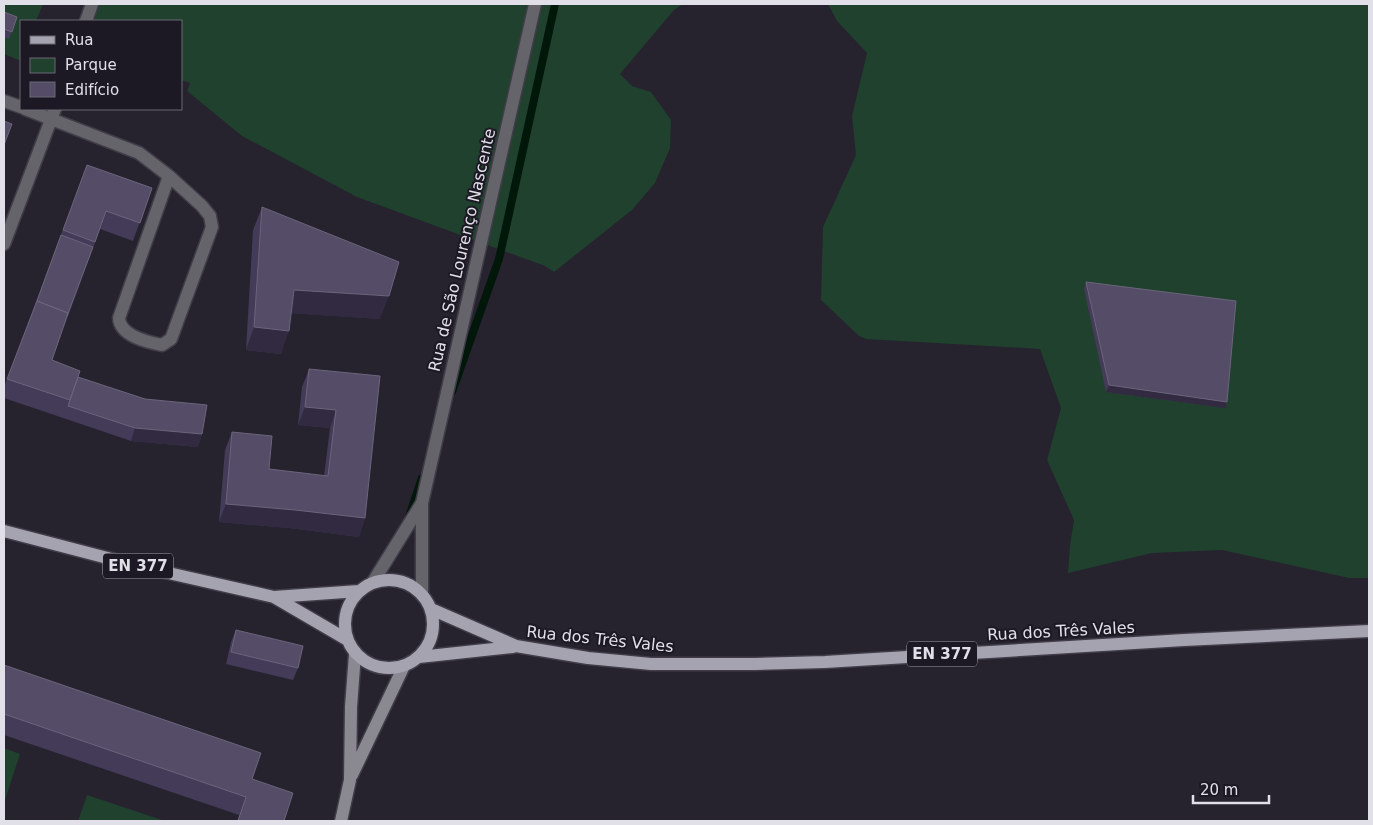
<svg xmlns="http://www.w3.org/2000/svg" width="1373" height="825" viewBox="0 0 1373 825" font-family="'DejaVu Sans',sans-serif">
<style>
.green{fill:#1f412e}
.lines{fill:none;stroke-linecap:round;stroke-linejoin:round}
.stream{stroke:#00170a;stroke-width:8}
.street-casing{stroke:#403c48;stroke-width:15}
.secondary-casing{stroke:#403c48;stroke-width:15}
.primary-casing{stroke:#403c48;stroke-width:15}
.street{stroke:#65646a;stroke-width:12}
.secondary{stroke:#8a8891;stroke-width:12}
.primary{stroke:#a6a3b0;stroke-width:12}
.wall{fill:#443b58}
.shaded-wall{fill:#312a41}
.building{fill:#554d67;stroke:#6b647b}
.labels{text-anchor:middle;dominant-baseline:central;stroke-width:4;stroke-linejoin:round;paint-order:stroke}
.shield{fill:#1c1924;stroke:#a6a4ac;stroke-width:1}
.shield-label{font-size:15px;font-weight:bold;fill:#e1dfe7}
.street-label{font-size:16px;fill:#e1dfe7;stroke:#1c1924}
</style>
<rect width="100%" height="100%" fill="#26222e"/>
<!-- green -->
<path class="green" d="M4,4H43L36,21H21V61L4,54Z
M99,4H683L674,10L620,74L632,86L651,92L671,120L670,148L655,183L632,210L554,272L545,266L357,197L242,136L187,91L190,83L181,80V21H92Z
M828,4H1369V578H1349L1222,550L1152,553L1068,573L1070,545L1074,520L1047,460L1061,408L1040,349L866,339L859,336L821,300L823,227L856,155L852,116L867,53L837,21Z
M4,748L20,754L4,803Z
M87,795L165,821H78Z"/>
<g class="lines">
<!-- stream -->
<path class="stream" d="M452,392L499,259L555,4
M409,517L422,478"/>
<defs>
<path id="street" d="M86,21L92,4
M4,101L21,107
M25,109L139,153L169,176L202,206L210,216L212,227L171,339L162,345C147,342 120,336 119,318L169,176
M4,244L55,109
M373,582L422,503
M422,594V503L535,4"/>
<path id="secondary" d="M352,775L404,666
M341,821L350,780L351,707L355,654"/>
<path id="primary" d="M4,531L142,567L274,597L359,591
M345 624a44 44 0 1 1 88 0a44 44 0 1 1-88 0Z
M274,597L346,639
M431,609L516,646L588,658L651,664H755L825,662L1184,640L1369,631
M419,657L513,647"/>
</defs>
<!-- street casing -->
<use href="#street" class="street-casing"/>
<!-- secondary casing -->
<use href="#secondary" class="secondary-casing"/>
<!-- primary casing -->
<use href="#primary" class="primary-casing"/>
<!-- street -->
<use href="#street" class="street"/>
<!-- secondary -->
<use href="#secondary" class="secondary"/>
<!-- primary -->
<use href="#primary" class="primary"/>
</g>
<!-- wall -->
<path class="wall" d="M4,12L17,17L9,39L4,37Z
M87,165L152,188L133,241L100,229L52,360L78,377L202,434L198,447L131,441L4,398V387Z
M262,207L380,319L291,313L281,354L246,350L253,230Z
M1086,282L1227,402L1225,408L1106,392L1084,289Z
M309,369L380,376L365,518L359,537L289,528L219,522L225,450L232,432L269,469L324,476L330,428L298,425L302,387Z
M236,630L298,668L293,680L226,664L231,642Z
M4,665L252,779L284,821H237L239,815L4,735Z"/>
<!-- shaded-wall -->
<path class="shaded-wall" d="M294,290L389,296L380,319L285,313Z
M254,327L289,331L281,354L246,350Z
M1109,385L1227,402L1225,408L1106,392Z
M305,407L336,410L330,428L298,425Z
M135,428L202,434L198,447L131,441Z
M226,504L295,510L365,518L359,537L289,528L219,522Z"/>
<!-- building -->
<path class="building" d="M4,12L17,17L12,32L4,29Z
M4,121L12,124L4,145Z
M87,165L152,188L140,223L106,211L95,242L63,230Z
M262,207L399,262L389,296L294,290L289,331L254,327Z
M61,235L93,247L67,316L68,313L37,301Z
M1086,282L1236,301L1227,402L1109,385Z
M37,301L68,313L52,360L80,371L70,400L7,379Z
M309,369L380,376L365,518L295,510L226,504L232,432L272,436L269,469L328,476L336,410L305,407Z
M78,377L145,399L207,405L202,434L135,428L68,406Z
M236,630L303,646L298,668L231,652Z
M4,665L261,753L252,779L293,793L284,821H238L246,797L4,714Z"/>
<g class="labels">
<!-- shield labels -->
<g class="shield">
<rect x="103" y="553.5" width="70" height="25" rx="4"/>
<rect x="907" y="641.5" width="70" height="25" rx="4"/>
</g>
<g class="shield-label">
<text x="138" y="566">EN 377</text>
<text x="942" y="654">EN 377</text>
</g>
<!-- street labels -->
<g class="street-label">
<text transform="translate(462 250) rotate(-77)">Rua de São Lourenço Nascente</text>
<text transform="translate(1061 631) rotate(-3)">Rua dos Três Vales</text>
<text transform="translate(600 639) rotate(6)">Rua dos Três Vales</text>
</g>
</g>
<!-- border -->
<rect width="1373" height="825" fill="none" stroke="#e1dfe7" stroke-width="10"/>
<!-- legend -->
<rect x="20" y="20" width="162" height="90" fill="#1c1924" stroke="#6b6872"/>
<rect x="30" y="36" width="25" height="8" fill="#a6a3b0" stroke="#6b6872"/>
<text x="65" y="45" font-size="15" fill="#e1dfe7">Rua</text>
<rect x="30" y="58" width="25" height="15" fill="#1f412e" stroke="#6b6872"/>
<text x="65" y="70" font-size="15" fill="#e1dfe7">Parque</text>
<rect x="30" y="82" width="25" height="15" fill="#554d67" stroke="#6b6872"/>
<text x="65" y="95" font-size="15" fill="#e1dfe7">Edifício</text>
<!-- scale -->
<path d="M1193 795v8h76v-8" fill="none" stroke="#e1dfe7" stroke-width="2.5"/>
<text x="1200" y="795" font-size="15" fill="#e1dfe7" stroke="#1c1924" stroke-width="4" paint-order="stroke">20 m</text>
</svg>
